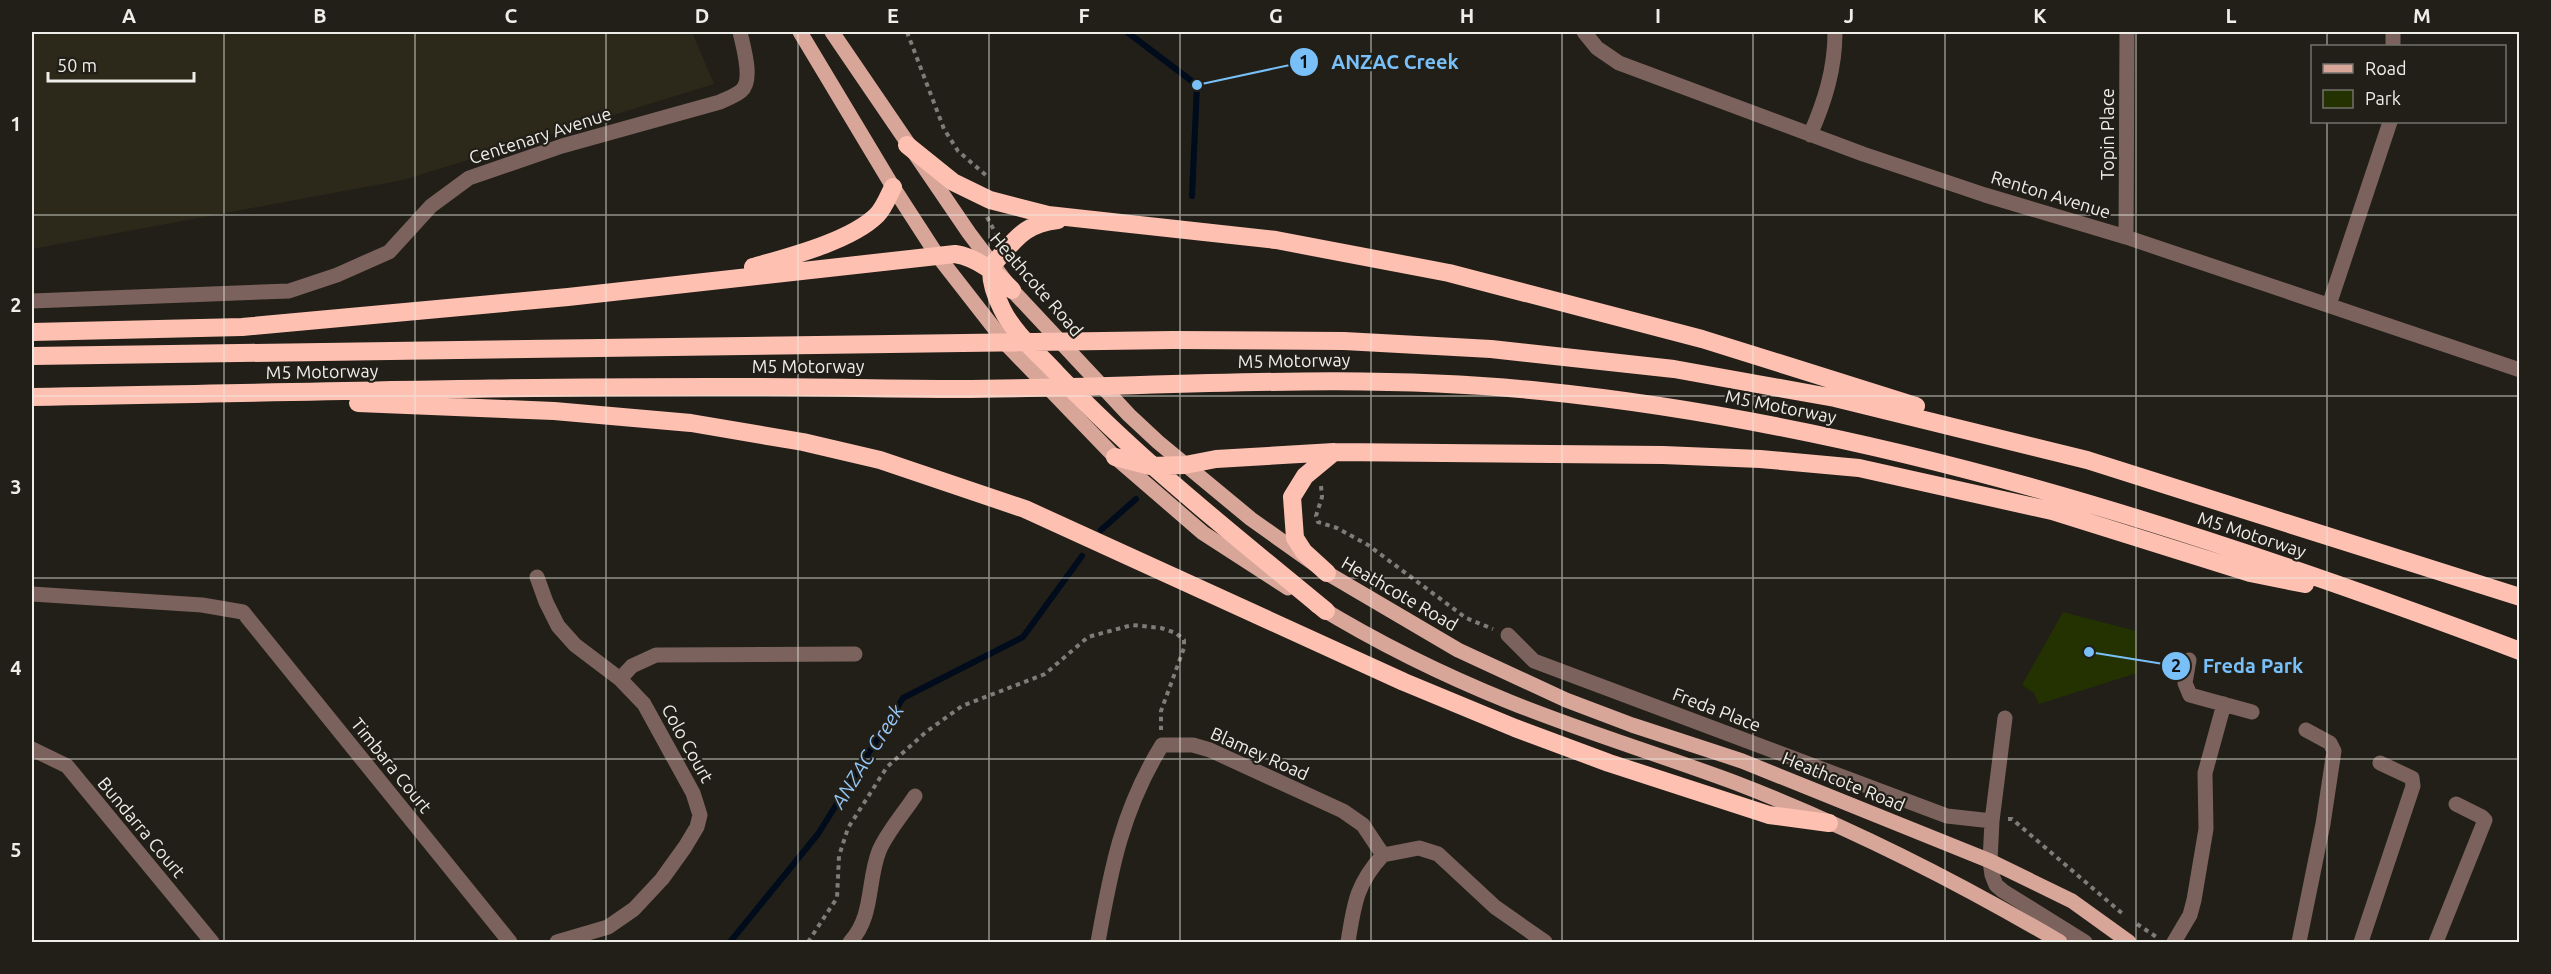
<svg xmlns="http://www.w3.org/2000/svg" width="2551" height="974" viewBox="0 0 2551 974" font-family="Ubuntu,sans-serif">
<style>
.built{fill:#2c291b}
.green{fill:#243202}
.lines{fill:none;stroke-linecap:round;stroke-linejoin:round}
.stream{stroke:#000b1c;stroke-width:6}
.path{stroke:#7e7c76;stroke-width:4;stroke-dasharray:4.5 4.5;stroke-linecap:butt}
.minor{stroke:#7b625c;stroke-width:15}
.major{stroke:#d8a599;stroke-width:15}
.highway{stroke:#fec0b1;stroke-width:18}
.grid{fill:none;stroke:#efede8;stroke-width:1.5;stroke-opacity:0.55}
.labels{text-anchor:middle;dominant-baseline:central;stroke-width:4.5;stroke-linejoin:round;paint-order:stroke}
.street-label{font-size:18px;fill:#efede8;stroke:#211f18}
.water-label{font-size:20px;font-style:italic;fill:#95c5f4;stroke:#211f18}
.leader{fill:none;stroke:#79bff8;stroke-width:2}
.callout-dot{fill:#79bff8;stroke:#211f18;stroke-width:2}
.mark-label{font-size:18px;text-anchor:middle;font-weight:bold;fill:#111}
.callout-label{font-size:20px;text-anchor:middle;font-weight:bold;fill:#79bff8;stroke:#211f18;stroke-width:4.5;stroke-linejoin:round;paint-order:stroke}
.neatline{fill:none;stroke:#efede8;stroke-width:2}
.grid-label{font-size:20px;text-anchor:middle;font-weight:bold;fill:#efede8}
</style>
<rect width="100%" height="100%" fill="#211f18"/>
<!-- built -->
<path class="built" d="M32,32H692L714,84L403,180L32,249Z"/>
<!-- green -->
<path class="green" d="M2063,612L2136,631L2137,673L2039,704L2034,693L2022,685Z"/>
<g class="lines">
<!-- stream -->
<path class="stream" d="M1127,32L1197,85L1192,196
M1101,530L1136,499
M730,942L818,834L903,698L1023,637L1082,556"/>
<!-- path -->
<path class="path" d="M907,32L944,129L958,151L988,177
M987,217L996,234
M1321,486L1322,497L1316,516L1318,522L1337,528L1368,545L1466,618L1493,629
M2008,819H2012L2124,915
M2137,924L2158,938
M808,942L837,898L839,856L848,828L887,767L926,732L962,706L1045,674L1088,637L1132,625L1161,628L1176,633L1184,640V648L1161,711V730"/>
<!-- minor -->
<path class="minor" d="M1584,32L1597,48L1619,63L1863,154L1985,195L2126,237L2520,370
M2393,32V46
M1810,135C1825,101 1835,69 1835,32
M2126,237L2127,32
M32,301L289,291L337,275L389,252L431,206L469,178L562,146L720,102C726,99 735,96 741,91C754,81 743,46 740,32
M2329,305L2390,122
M537,577L546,602L558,626L575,645L620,679L644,704L693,793L700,815L697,827L685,847L662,879L634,909L608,927L557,942
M32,594L202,605L243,612L510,942
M1508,635L1534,661L1947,816L1992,821
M2189,660L2185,683L2190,695L2252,712
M620,679L632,666L656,655L855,654
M2005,718L1992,821L1990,861L1992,875L1996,885L2003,891L2085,942
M32,749L67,766L212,942
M1383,855L1419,848L1438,854L1495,907L1545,942
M850,942C874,916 867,882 879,851C887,832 904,813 915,796
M1098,942C1111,869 1122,810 1162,745H1193L1210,750L1343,811L1363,825L1383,855
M1348,942C1354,905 1356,884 1383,855
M2174,942L2190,915L2194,900L2206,829L2205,773L2224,704
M2299,942L2323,824L2334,751L2330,743L2306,730
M2361,942L2413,786L2412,778L2380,763
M2436,942L2485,820L2482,817L2456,804"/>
<!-- major -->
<path class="major" d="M800,32L893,187L937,255L1008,346L1115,457L1203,533L1288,588
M832,32L969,233L1012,290L1129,415L1158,442L1251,519L1327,573L1458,650L1566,700L1632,725L1742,761L1990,861L2072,901L2129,942
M1316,605C1378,643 1443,675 1510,702C1584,732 1661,755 1736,783C1845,825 1960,883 2060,942"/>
<!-- highway -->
<path class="highway" d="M907,145L953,182L990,200L1048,215L1276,240L1449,273L1702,339L1916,406
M1058,220C1022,224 1015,241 992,265C989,278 996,297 1002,309C1014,334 1039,354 1058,375C1140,461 1234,535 1326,611
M753,267C788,257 851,241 877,215C884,208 888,197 893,187
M32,332L242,327L568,297L955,254C979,258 995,273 1012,290
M32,356L1173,340L1344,341L1491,349L1674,369L1835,398L2087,460L2520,597
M32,397C272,393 514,386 755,387C822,387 890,389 958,389C1152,388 1347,371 1541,391C1878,425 2204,532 2520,651
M358,403L554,411L691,423L803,442L880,460L1025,509L1404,682L1515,728L1609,763L1769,815L1829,823
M1115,457L1150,466L1185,465L1216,459L1334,452L1663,455L1760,459L1859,468L2052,511L2250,573L2305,584
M1327,573L1304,552L1295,538L1292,497L1305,476L1334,452"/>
</g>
<!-- grid -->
<path class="grid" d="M224,32V942M415,32V942M606,32V942M798,32V942M989,32V942M1180,32V942M1371,32V942M1562,32V942M1753,32V942M1945,32V942M2136,32V942M2327,32V46M2327,122V942M32,215H2520M32,396H2520M32,578H2520M32,759H2520"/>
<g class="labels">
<!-- street labels -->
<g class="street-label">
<text transform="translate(2107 134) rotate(-90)">Topin Place</text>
<text transform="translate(540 135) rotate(-18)">Centenary Avenue</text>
<text transform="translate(2051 194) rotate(17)">Renton Avenue</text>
<text transform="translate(1037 284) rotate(49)">Heathcote Road</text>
<text transform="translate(1294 360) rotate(-1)">M5 Motorway</text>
<text x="808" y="366">M5 Motorway</text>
<text transform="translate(322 371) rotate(-1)">M5 Motorway</text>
<text transform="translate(1781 406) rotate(11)">M5 Motorway</text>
<text transform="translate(2252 534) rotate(18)">M5 Motorway</text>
<text transform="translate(1400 593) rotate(30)">Heathcote Road</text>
<text transform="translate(1717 709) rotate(21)">Freda Place</text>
<text transform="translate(688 743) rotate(61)">Colo Court</text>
<text transform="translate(1260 753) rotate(24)">Blamey Road</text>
<text transform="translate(392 765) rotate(51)">Timbara Court</text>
<text transform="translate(1844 781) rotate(22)">Heathcote Road</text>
<text transform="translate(142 827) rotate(50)">Bundarra Court</text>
</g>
<!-- water labels -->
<g class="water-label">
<text transform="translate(867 756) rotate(-58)">ANZAC Creek</text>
</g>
</g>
<!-- callouts -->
<path class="leader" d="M1197 85L1304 62M2089 652L2176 666"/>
<g class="callout-dot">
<circle cx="1197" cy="85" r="6"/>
<circle cx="2089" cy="652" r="6"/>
<circle cx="1304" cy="62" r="15"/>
<circle cx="2176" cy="666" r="15"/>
</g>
<g class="mark-label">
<text x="1304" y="68">1</text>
<text x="2176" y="672">2</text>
</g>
<g class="callout-label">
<text x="1395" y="69">ANZAC Creek</text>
<text x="2253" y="673">Freda Park</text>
</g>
<!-- border -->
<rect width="2551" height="974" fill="none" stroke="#211f18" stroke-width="66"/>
<!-- legend -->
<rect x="2311" y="45" width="195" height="78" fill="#211f18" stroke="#73716b" stroke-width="1.5"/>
<rect x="2323" y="64" width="30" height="9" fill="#d8a599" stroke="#73716b" stroke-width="1.5"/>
<text x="2365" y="75" font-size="18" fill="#efede8">Road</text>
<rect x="2323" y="90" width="30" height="18" fill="#243202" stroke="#73716b" stroke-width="1.5"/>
<text x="2365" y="105" font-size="18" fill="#efede8">Park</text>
<!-- scale -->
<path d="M48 72v9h146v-9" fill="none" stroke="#efede8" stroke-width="3"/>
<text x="57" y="72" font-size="18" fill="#efede8" stroke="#211f18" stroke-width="4.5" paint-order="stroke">50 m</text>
<rect x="33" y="33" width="2485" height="908" class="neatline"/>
<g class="grid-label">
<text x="129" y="23">A</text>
<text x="320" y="23">B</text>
<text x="511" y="23">C</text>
<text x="702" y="23">D</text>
<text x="893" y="23">E</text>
<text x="1084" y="23">F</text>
<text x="1276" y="23">G</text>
<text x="1467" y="23">H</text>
<text x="1658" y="23">I</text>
<text x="1849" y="23">J</text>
<text x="2040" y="23">K</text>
<text x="2231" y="23">L</text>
<text x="2422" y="23">M</text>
<text x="16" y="131">1</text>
<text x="16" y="312">2</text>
<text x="16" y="494">3</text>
<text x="16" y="675">4</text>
<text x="16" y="857">5</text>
</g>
</svg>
